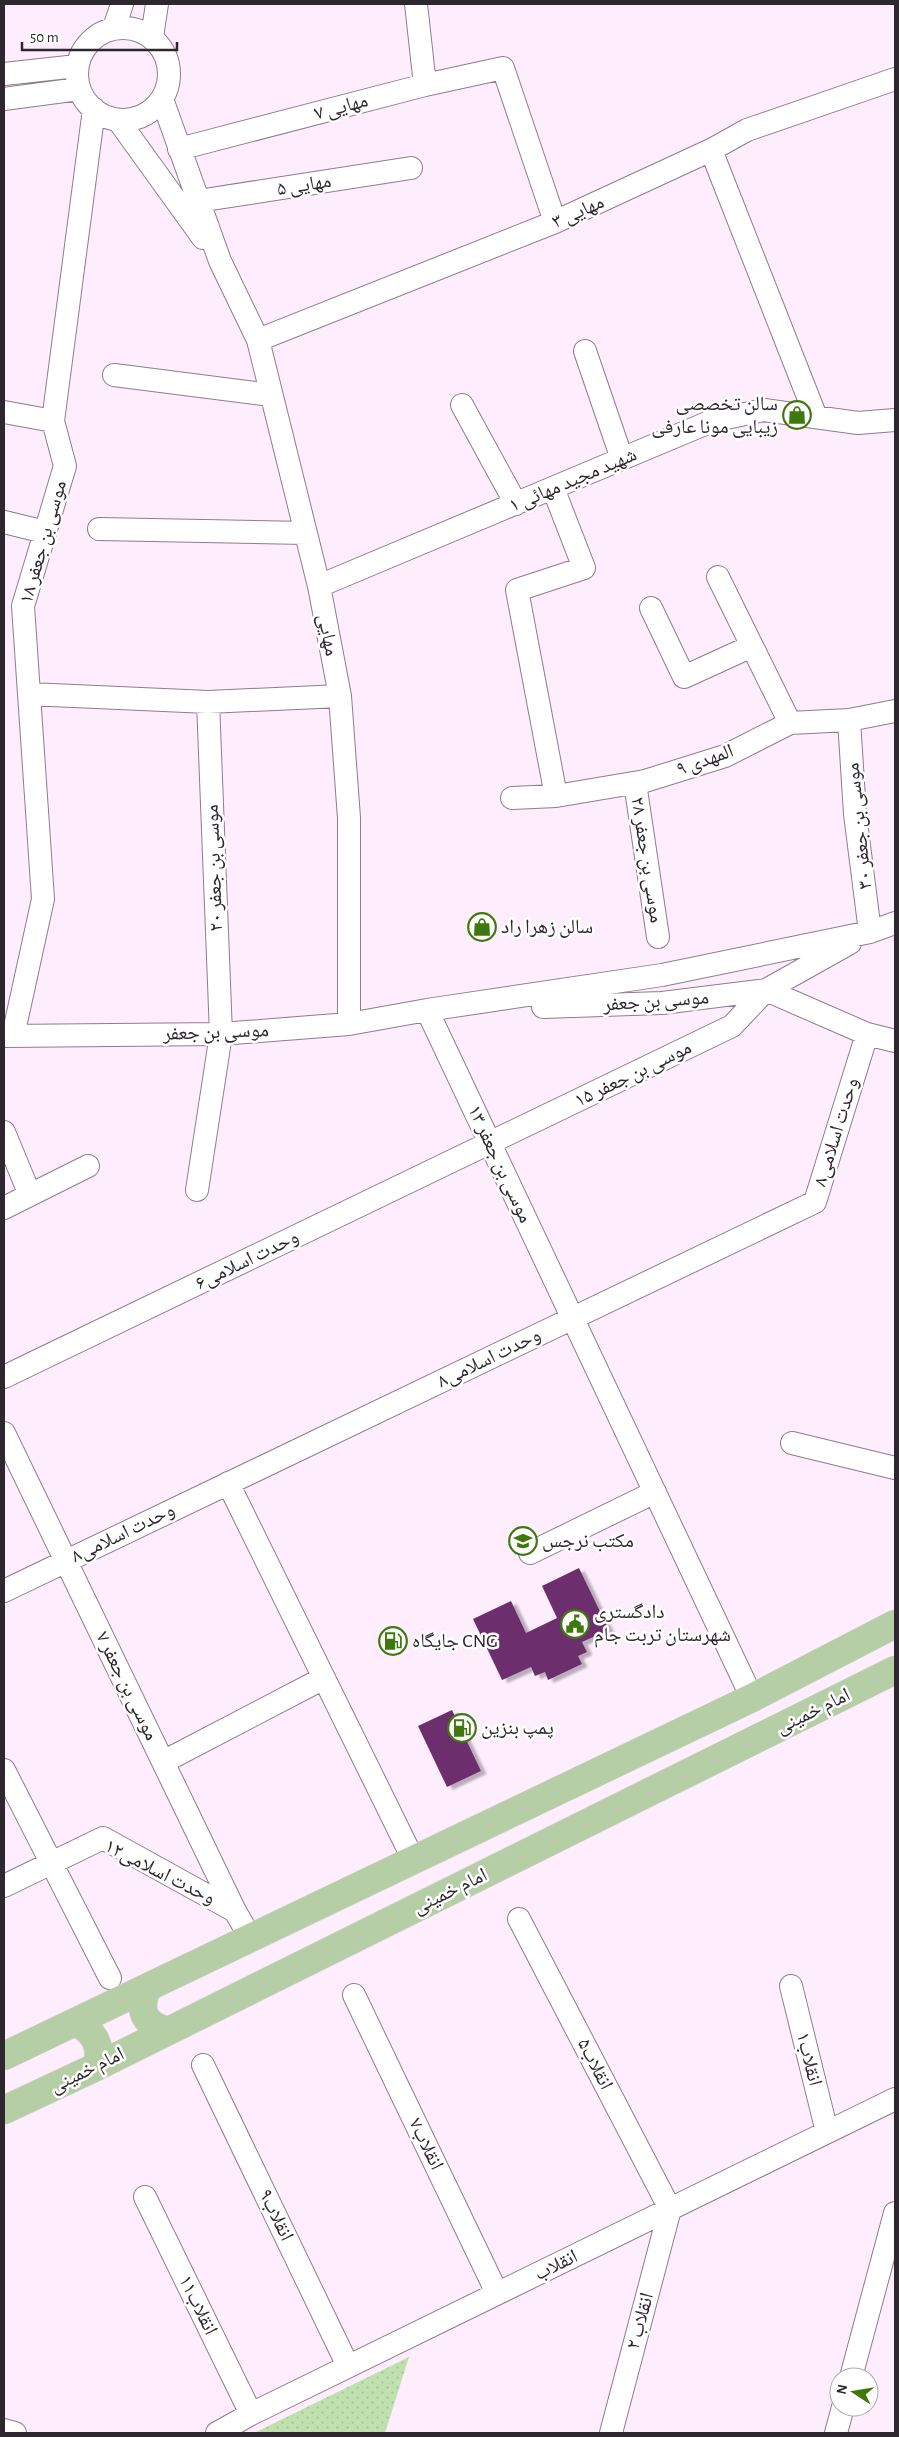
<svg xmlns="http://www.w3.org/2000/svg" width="899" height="2437" viewBox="0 0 899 2437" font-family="'Alegreya Sans','Noto Naskh Arabic',sans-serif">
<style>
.green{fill:url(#green-dots)}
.building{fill:#6d2f6d;filter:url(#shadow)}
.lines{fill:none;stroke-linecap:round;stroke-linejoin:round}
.minor-casing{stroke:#8f7c8e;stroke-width:24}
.major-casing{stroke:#dad8da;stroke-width:29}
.minor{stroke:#fff;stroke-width:22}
.major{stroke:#b5cea6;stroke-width:28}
.labels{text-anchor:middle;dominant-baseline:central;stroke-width:5;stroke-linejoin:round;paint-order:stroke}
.street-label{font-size:20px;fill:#2f272f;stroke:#fff}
.poi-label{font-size:20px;fill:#2f272f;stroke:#fff;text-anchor:start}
</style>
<defs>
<pattern id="green-dots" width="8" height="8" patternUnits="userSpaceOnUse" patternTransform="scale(1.25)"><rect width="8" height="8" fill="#c0e1ae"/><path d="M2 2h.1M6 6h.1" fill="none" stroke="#a5c196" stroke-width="1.8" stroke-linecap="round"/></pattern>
<filter id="shadow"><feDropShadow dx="5.5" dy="3" stdDeviation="1" flood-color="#0004"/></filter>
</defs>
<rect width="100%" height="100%" fill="#feedfd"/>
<!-- green -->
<path class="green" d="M409,2357L385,2433H254Z"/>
<!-- building -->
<path class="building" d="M579,1568L609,1630L582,1642L587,1652L578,1656L582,1664L548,1680L545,1672L535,1676L531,1667L502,1680L473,1619L511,1601L526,1633L557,1618L542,1586Z
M452,1710L481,1771L447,1787L418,1726Z"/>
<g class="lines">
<defs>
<path id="minor" d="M416,4L425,85
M114,28L122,4
M77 74a46 46 0 1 1 92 0a46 46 0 1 1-92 0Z
M152,37L157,4
M4,74L77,66
M4,99L79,89
M162,99L220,261L258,340L319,586L340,696L349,818V1024
M118,120L203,238
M179,149L425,85L503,68L555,222
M711,150L816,417
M198,201L411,168
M258,340L555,222L711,150L747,130L895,79
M585,351L622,459
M114,375L271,395
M462,405L516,504
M4,412L53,421
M553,488L584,568L517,590L556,796
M4,522L45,532
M99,529L306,533
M718,577L790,723
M319,586L712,421L764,410L858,423L895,420
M651,608L684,677L752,646
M29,694L208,702L340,696
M849,720L855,814L870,932
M635,783L658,937
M512,798L556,796L645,781L725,756L790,723L849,720L895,711
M543,1007L662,1003L766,990L850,943
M427,1010L752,1698
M4,1036L221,1034L349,1024L427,1010L662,975L870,932L895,923
M13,1036L43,899L23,606L65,466L53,421L94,109
M4,1132L30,1195
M197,1190L221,1034L208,702
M4,1208L88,1166
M4,1377L732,1026L766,990L867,1034L895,1041
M4,1433L235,1911L251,1939
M792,1443L895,1468
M228,1483L414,1861
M530,1553L655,1492
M4,1591L815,1202L867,1034
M163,1762L324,1678
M4,1770L110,1978
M4,1886L103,1838L235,1911
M519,1919L670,2209L611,2433
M791,1986L827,2132
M354,1995L497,2293
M203,2065L348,2366
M145,2197L251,2414
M851,2377L895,2213
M4,2430L15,2433
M217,2433L251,2414L895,2099
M836,2433L843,2407"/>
<path id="major" d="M147,1988C138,2012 144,2024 168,2031
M75,2022C95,2032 101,2044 98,2066
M4,2056L752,1698L895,1624
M4,2110L98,2066L895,1670"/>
</defs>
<!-- minor casing -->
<use href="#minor" class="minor-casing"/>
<!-- major casing -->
<use href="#major" class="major-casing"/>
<!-- minor -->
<use href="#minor" class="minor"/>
<!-- major -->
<use href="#major" class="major"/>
</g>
<!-- icons -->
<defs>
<symbol id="shop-ring" viewBox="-11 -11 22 22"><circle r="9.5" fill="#fff" stroke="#3f780d" stroke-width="1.5"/><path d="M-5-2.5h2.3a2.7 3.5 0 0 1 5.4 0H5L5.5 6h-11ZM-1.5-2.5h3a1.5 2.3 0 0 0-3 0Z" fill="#3f780d"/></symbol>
<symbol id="school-ring" viewBox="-11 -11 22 22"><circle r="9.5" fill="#fff" stroke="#3f780d" stroke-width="1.5"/><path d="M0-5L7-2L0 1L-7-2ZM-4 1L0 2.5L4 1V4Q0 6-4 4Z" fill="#3f780d"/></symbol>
<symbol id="civic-ring" viewBox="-11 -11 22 22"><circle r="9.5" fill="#fff" stroke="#3f780d" stroke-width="1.5"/><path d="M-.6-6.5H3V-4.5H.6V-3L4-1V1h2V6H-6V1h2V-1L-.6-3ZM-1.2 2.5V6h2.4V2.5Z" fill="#3f780d"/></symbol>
<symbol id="fuel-ring" viewBox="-11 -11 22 22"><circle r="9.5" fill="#fff" stroke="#3f780d" stroke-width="1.5"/><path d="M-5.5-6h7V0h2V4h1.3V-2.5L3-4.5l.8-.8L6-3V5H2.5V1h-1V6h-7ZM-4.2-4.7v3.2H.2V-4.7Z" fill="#3f780d"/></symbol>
</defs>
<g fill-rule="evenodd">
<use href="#shop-ring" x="781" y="399" width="32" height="32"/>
<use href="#shop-ring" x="466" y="911" width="32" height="32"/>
<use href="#school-ring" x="507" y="1525" width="32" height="32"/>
<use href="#civic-ring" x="559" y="1608" width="32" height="32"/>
<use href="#fuel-ring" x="377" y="1625" width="32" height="32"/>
<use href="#fuel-ring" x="446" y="1712" width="32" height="32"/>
</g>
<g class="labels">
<!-- street labels -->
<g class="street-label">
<text transform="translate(341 107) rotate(-15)">مهایی ۷</text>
<text transform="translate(304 185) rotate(-9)">مهایی ۵</text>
<text transform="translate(578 212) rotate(-24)">مهایی ۳</text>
<text transform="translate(573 480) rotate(-23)">شهید مجید مهائی ۱</text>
<text transform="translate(43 542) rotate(-74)">موسی بن جعفر ۱۸</text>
<text transform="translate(328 635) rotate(79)">مهایی</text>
<text transform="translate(705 760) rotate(-20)">المهدی ۹</text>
<text transform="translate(859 826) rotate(-96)">موسی بن جعفر ۳۰</text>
<text transform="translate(647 860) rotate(81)">موسی بن جعفر ۲۸</text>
<text transform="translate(214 868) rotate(-92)">موسی بن جعفر ۲۰</text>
<text transform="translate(656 1001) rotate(-4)">موسی بن جعفر</text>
<text transform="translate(216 1032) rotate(-2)">موسی بن جعفر</text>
<text transform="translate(633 1074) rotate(-26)">موسی بن جعفر ۱۵</text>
<text transform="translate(836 1132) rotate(-73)">وحدت اسلامی۸</text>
<text transform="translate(500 1164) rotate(65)">موسی بن جعفر ۱۳</text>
<text transform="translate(247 1260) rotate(-26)">وحدت اسلامی۶</text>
<text transform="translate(489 1358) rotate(-26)">وحدت اسلامی۸</text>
<text transform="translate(123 1533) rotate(-26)">وحدت اسلامی۸</text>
<text transform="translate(127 1686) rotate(64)">موسی بن جعفر ۷</text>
<text transform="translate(813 1711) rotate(-26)">امام خمینی</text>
<text transform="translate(160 1872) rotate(27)">وحدت اسلامی۱۲</text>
<text transform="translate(450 1891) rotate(-26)">امام خمینی</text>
<text transform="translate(809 2059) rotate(76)">انقلاب۱</text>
<text transform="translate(595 2064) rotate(63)">انقلاب۵</text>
<text transform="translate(87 2070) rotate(-26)">امام خمینی</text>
<text transform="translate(426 2144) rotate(64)">انقلاب۷</text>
<text transform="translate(276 2215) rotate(64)">انقلاب۹</text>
<text transform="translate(556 2265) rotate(-26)">انقلاب</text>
<text transform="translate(198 2305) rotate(64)">انقلاب۱۱</text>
<text transform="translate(640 2321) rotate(-75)">انقلاب ۲</text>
</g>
<!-- poi labels -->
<g class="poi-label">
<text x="778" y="404" text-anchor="end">سالن تخصصی<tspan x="778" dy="23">زیبایی مونا عارفی</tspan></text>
<text x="501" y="927">سالن زهرا راد</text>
<text x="542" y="1541">مكتب نرجس</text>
<text x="594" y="1612">دادگستری<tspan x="594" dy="23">شهرستان تربت جام</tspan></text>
<text x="412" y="1641">جایگاه CNG</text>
<text x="481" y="1728">پمپ بنزین</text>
</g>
</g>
<!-- border -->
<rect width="899" height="2437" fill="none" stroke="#2f272f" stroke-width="10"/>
<!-- north arrow -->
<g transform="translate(854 2392) rotate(282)"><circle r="24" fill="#ffffff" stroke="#aca9ac"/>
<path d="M0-4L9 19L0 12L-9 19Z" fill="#3f780d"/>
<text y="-8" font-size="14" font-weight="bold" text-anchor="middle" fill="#2f272f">N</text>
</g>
<!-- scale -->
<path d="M22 42v8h155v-8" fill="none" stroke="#2f272f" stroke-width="2.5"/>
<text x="30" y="42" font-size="15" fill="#2f272f" stroke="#ffffff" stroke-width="4" paint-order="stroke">50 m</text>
</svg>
